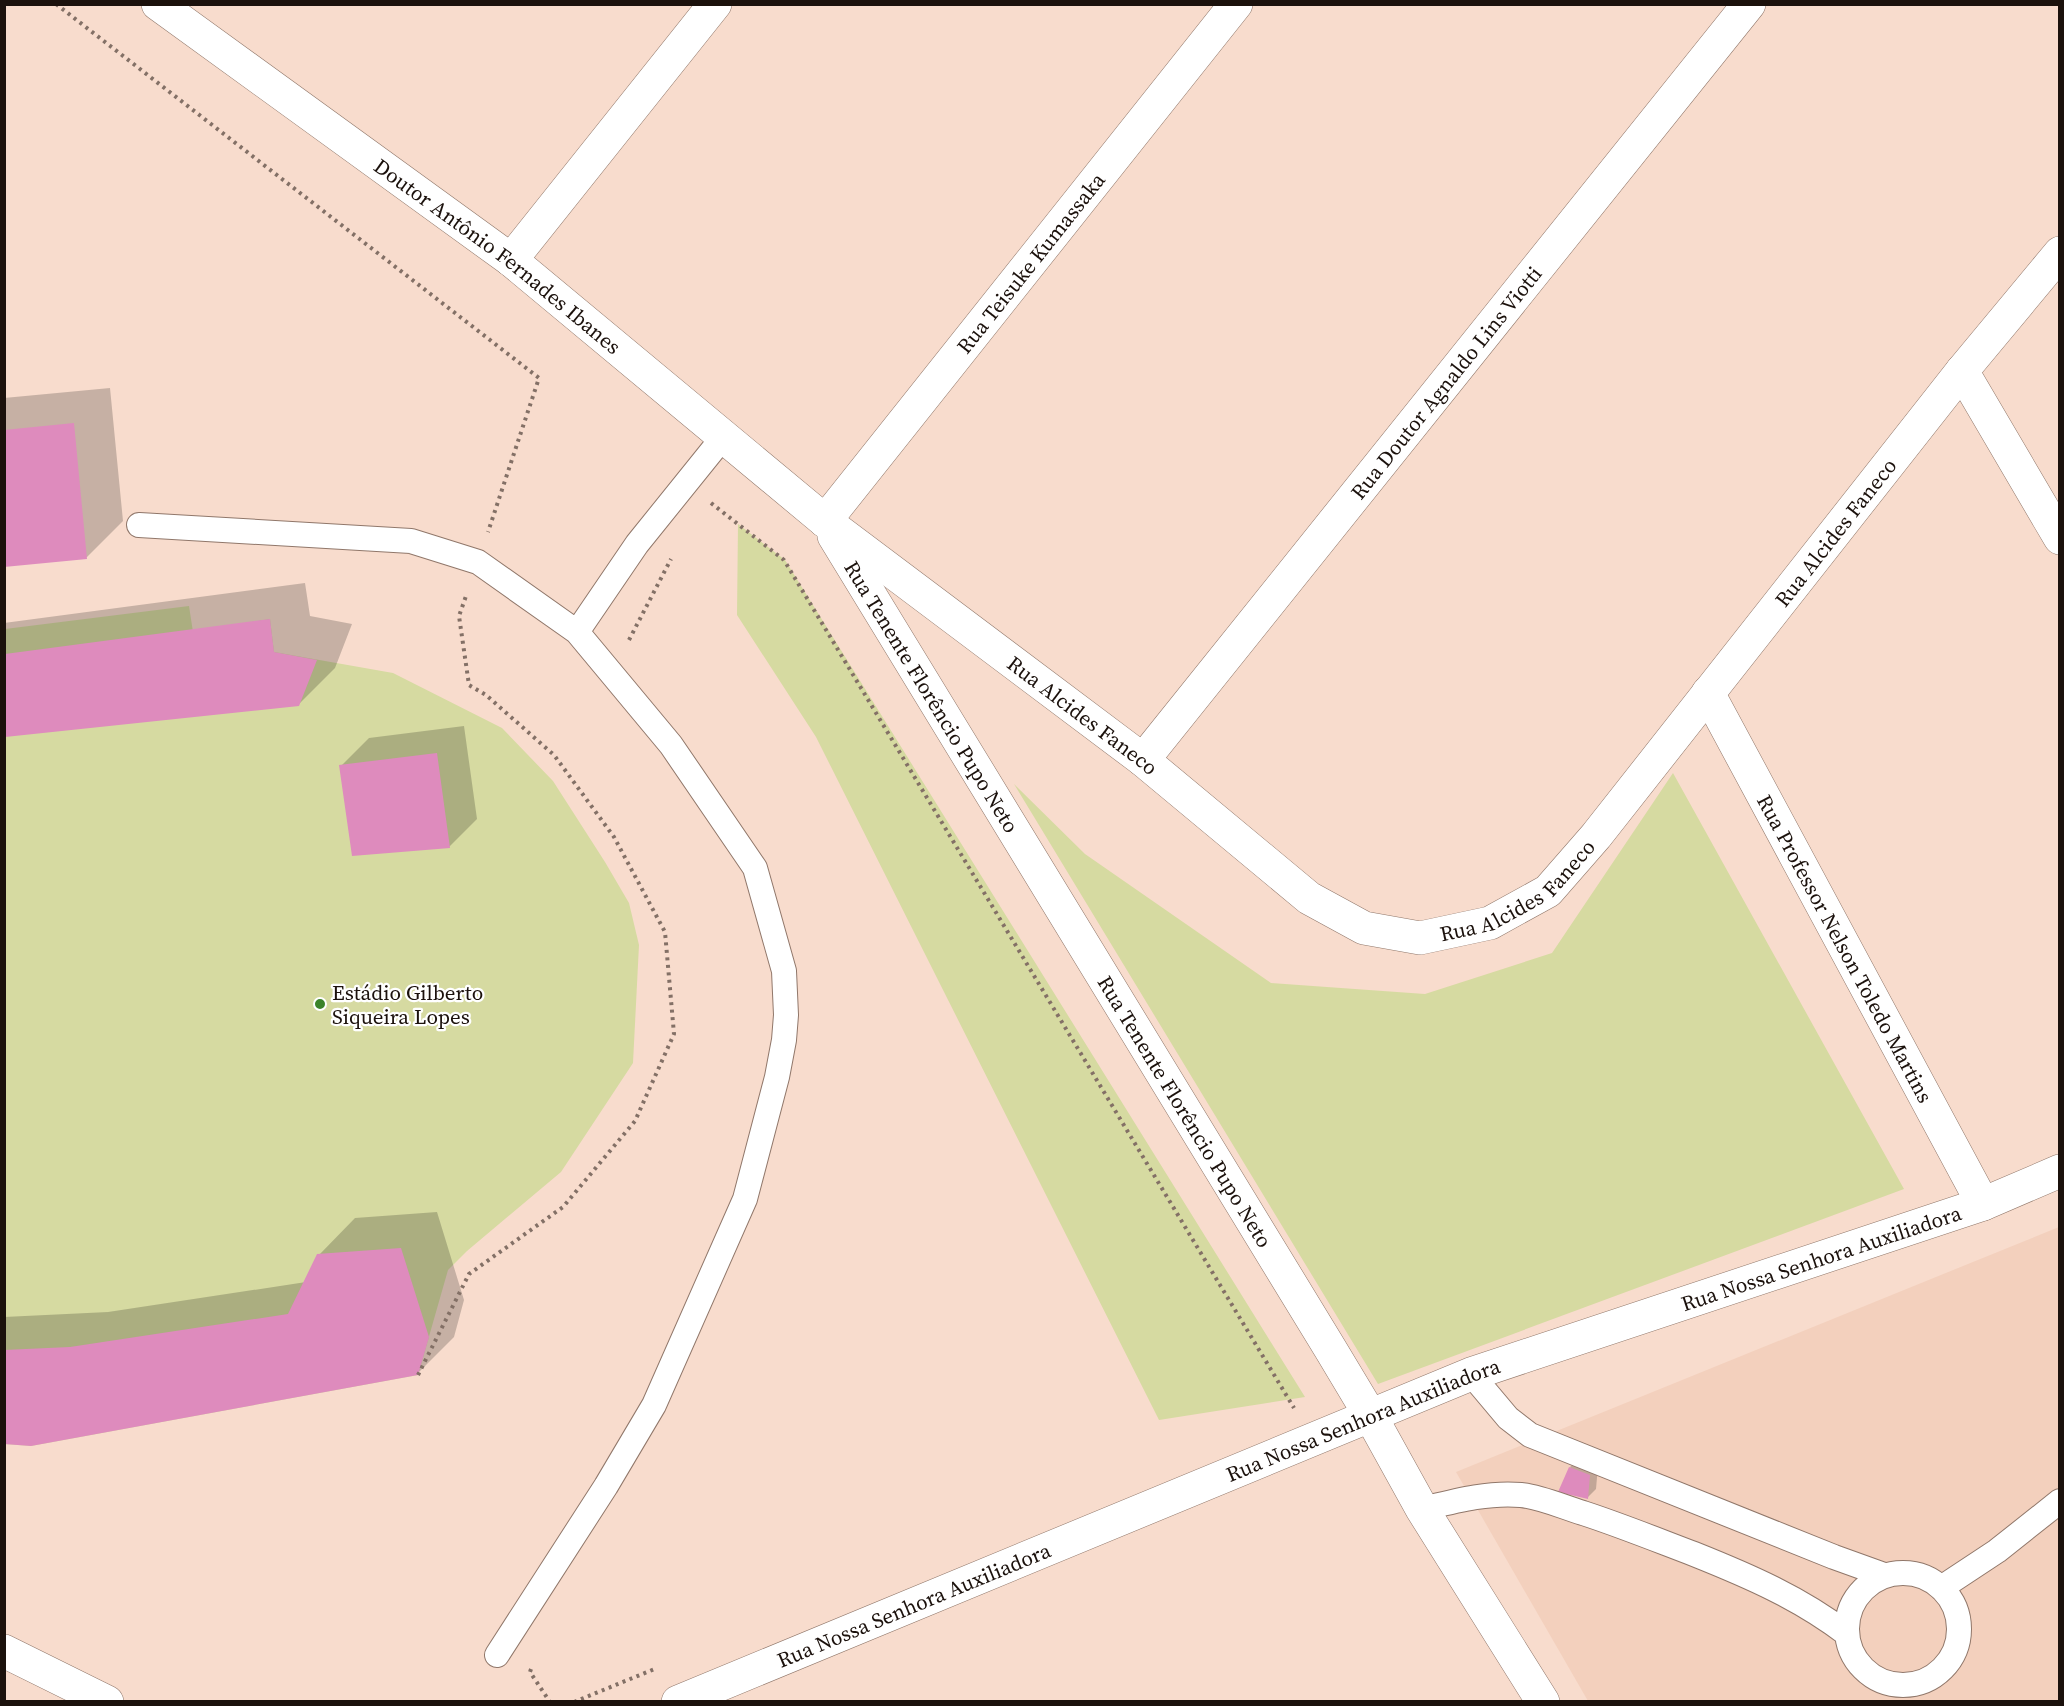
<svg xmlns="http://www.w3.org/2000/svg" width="2064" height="1706" viewBox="0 0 2064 1706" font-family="'Source Serif 4',serif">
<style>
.built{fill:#f3d0bd}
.green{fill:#d6daa1}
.shadow{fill:#0003}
.building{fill:#de8bbd}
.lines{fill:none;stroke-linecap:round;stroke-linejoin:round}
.service-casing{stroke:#90776a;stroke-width:26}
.minor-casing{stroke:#90776a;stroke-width:34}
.path{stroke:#837066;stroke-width:4;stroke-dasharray:3 4.5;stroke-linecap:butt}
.service{stroke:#fff;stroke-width:24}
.minor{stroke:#fff;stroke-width:33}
.poi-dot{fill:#3b832a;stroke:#fff;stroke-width:2}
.labels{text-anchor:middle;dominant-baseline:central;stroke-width:4.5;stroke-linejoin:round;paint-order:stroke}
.street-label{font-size:21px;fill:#1b110c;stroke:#fff}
.poi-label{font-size:21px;fill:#1b110c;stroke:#fff;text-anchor:start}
</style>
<rect width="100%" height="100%" fill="#f8dccd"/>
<!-- built -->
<path class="built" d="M2059,1227V1701H1588L1456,1472Z"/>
<!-- green -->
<path class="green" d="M738,524L785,560L1305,1397L1159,1420L816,737L737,615Z
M189,606L193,632L270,619L274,652L393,673L502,728L553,781L605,862L629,903L639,945L633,1063L561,1172L467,1251L448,1270L418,1375L31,1446L5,1444V629Z
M1673,773L1904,1189L1378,1384L1014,784L1085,854L1271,983L1425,994L1552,953Z"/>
<!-- shadow -->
<path class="shadow" d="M110,388L123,521L87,557L4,566V398Z
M305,583L310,616L352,624L335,668L299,704L4,735V623Z
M464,726L477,819L449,847L341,766L369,738Z
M437,1212L464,1300L454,1337L417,1374L4,1442V1317L108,1312L306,1282L319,1255L355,1218Z
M1579,1458L1598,1466L1596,1489L1587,1498L1570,1467Z"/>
<!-- building -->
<path class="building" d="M74,423L87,559L4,567V430Z
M270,619L274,652L317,660L299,706L5,737V654Z
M437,753L450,848L352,856L339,765Z
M401,1248L429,1337L418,1375L31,1446L4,1444V1350L70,1347L288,1314L317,1254Z
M1569,1467L1590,1475L1588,1499L1558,1492Z"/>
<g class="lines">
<defs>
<path id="service" d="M139,525L411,541L478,562L577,632L671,745L755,868L784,971L786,1015L784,1040L777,1077L745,1199L654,1405L606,1486L497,1655
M577,632L637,544L724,436
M1471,1374L1508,1418L1530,1435L1834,1557L1884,1575
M1422,1509C1455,1501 1488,1492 1521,1495C1541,1497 1563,1507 1583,1513C1620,1525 1657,1540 1694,1554C1749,1576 1800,1598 1847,1634
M1847 1629a56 56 0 1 1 112 0a56 56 0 1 1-112 0Z
M1941,1588L1997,1551L2060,1501"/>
<g id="minor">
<path id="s1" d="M158,4L511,260L825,521L1143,760L1309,898L1364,928L1420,938L1490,923L1548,891L1596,836L1962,371L2060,253"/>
<path d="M511,260L715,4"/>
<path d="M1962,371L2060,538"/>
<path id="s2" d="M825,521L1236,4"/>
<path id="s3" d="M834,536L1331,1350L1370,1415L1422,1509L1543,1702"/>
<path id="s4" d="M1708,693L1983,1204"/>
<path id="s5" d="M1143,760L1749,4"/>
<path d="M4,1651L107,1702"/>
<path id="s6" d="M678,1702L1471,1374L1983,1204L2060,1171"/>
</g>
</defs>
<!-- service casing -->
<use href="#service" class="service-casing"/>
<!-- minor casing -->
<use href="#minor" class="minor-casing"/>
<!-- path -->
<path class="path" d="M56,4L539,378L488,532
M711,503L784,560L1294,1408
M629,640L671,559
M418,1375L469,1274L563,1207L635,1121L674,1034L665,932L614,837L554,755L486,695L469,685L459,616L466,596
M531,1669L530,1672L550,1702
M574,1702L657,1668"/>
<!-- service -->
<use href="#service" class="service"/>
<!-- minor -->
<use href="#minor" class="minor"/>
</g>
<!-- markers -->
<circle class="poi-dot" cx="320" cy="1004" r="6"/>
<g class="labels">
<!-- street labels -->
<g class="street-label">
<text stroke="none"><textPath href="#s1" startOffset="423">Doutor Antônio Fernades Ibanes</textPath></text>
<text stroke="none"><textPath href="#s2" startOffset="330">Rua Teisuke Kumassaka</textPath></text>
<text stroke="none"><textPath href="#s5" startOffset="484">Rua Doutor Agnaldo Lins Viotti</textPath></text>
<text stroke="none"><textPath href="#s1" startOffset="2175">Rua Alcides Faneco</textPath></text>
<text stroke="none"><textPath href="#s3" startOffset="188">Rua Tenente Florêncio Pupo Neto</textPath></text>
<text stroke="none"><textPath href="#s1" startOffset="1167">Rua Alcides Faneco</textPath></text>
<text stroke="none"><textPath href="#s1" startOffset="1689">Rua Alcides Faneco</textPath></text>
<text stroke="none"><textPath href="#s4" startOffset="290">Rua Professor Nelson Toledo Martins</textPath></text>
<text stroke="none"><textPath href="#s3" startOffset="674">Rua Tenente Florêncio Pupo Neto</textPath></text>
<text stroke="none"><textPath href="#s6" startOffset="1227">Rua Nossa Senhora Auxiliadora</textPath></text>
<text stroke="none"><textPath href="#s6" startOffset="741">Rua Nossa Senhora Auxiliadora</textPath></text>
<text stroke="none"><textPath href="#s6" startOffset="255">Rua Nossa Senhora Auxiliadora</textPath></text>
</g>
<!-- poi labels -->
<g class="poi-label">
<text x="332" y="992">Estádio Gilberto<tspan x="332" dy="24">Siqueira Lopes</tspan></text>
</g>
</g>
<!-- border -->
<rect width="2064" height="1706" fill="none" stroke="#1b110c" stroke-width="12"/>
</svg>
